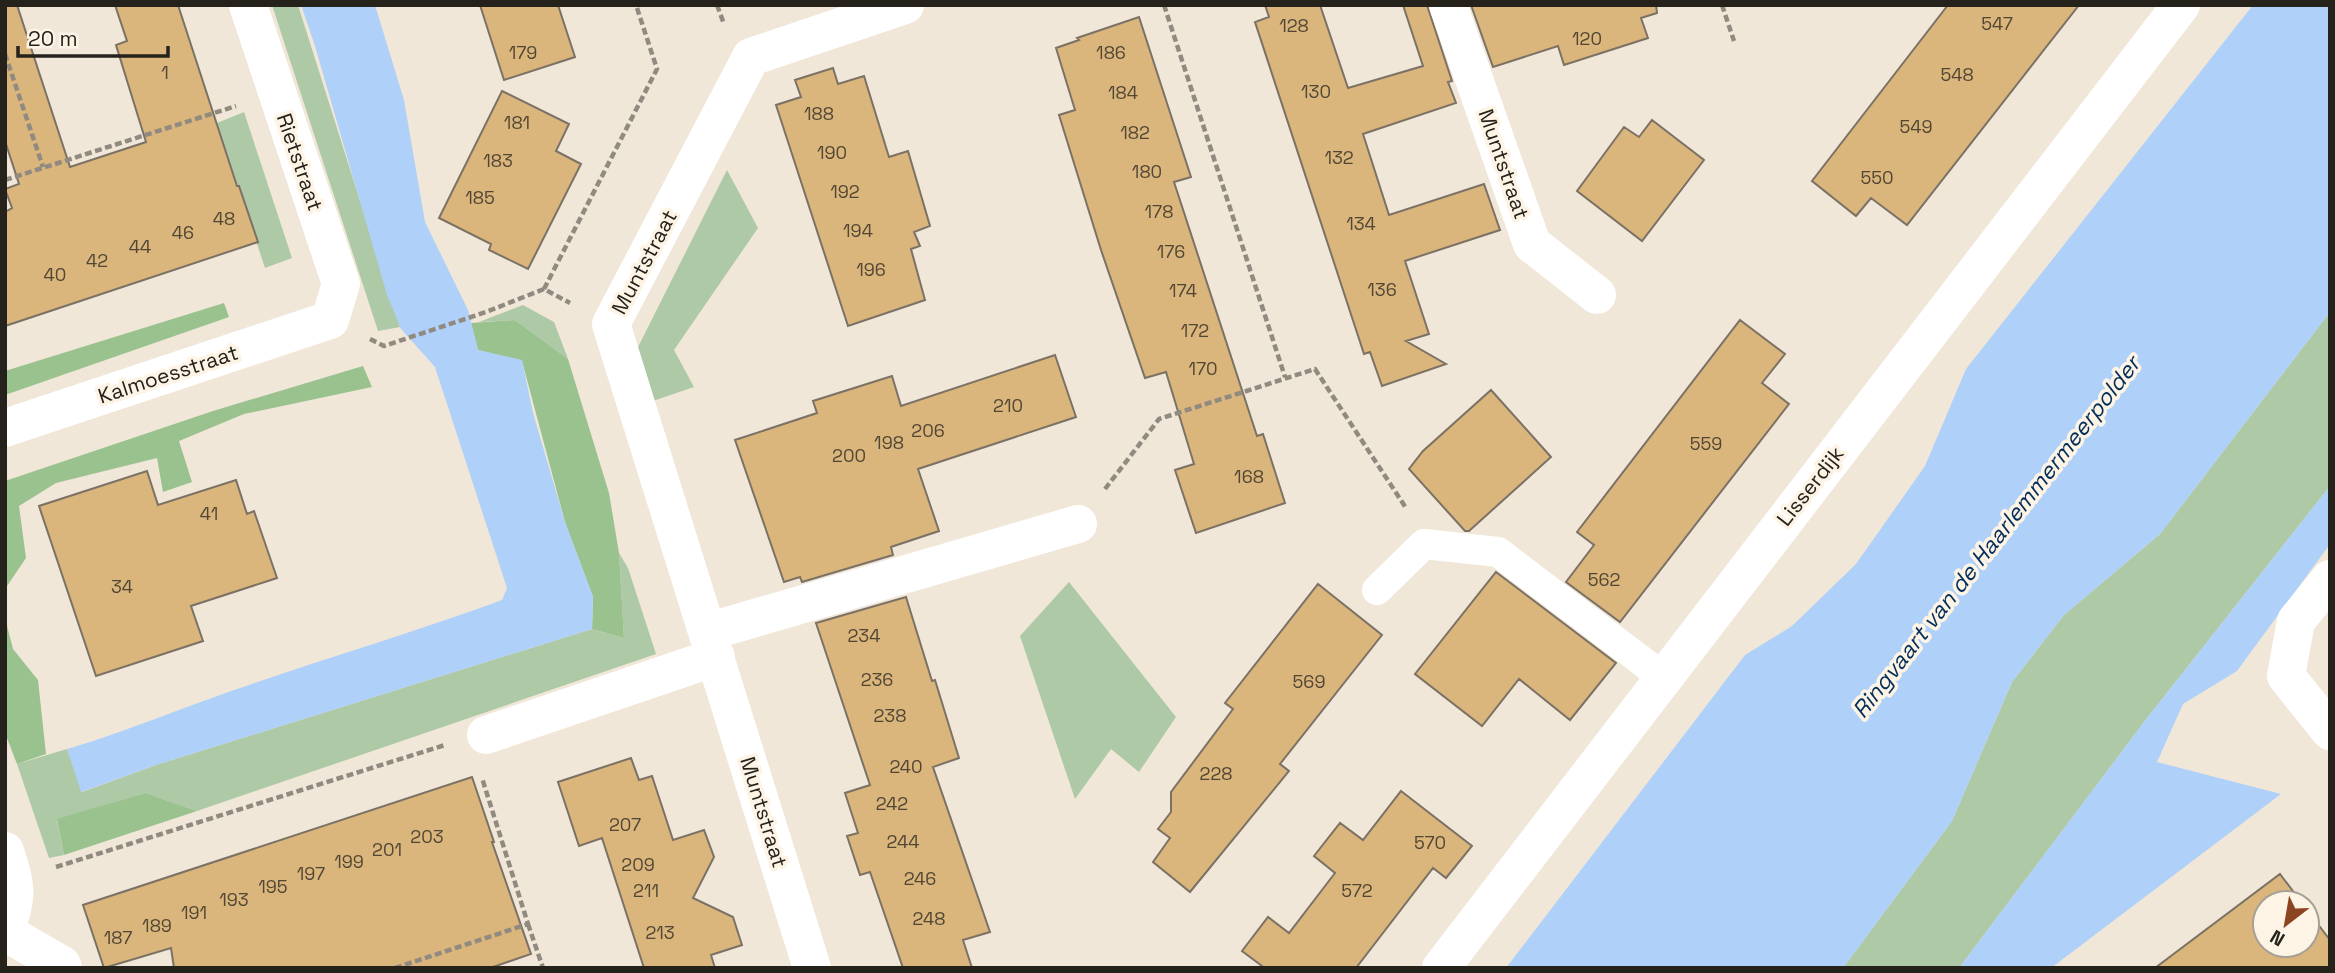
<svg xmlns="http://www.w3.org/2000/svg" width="2335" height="973" viewBox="0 0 2335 973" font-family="'Space Grotesk',sans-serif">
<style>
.green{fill:#adc9a5}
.forest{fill:#99c28e}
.water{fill:#aed0f9}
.building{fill:#dab57c;stroke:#7b7265;stroke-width:2}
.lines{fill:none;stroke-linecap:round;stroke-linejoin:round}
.path{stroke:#918a80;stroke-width:4.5;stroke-dasharray:7 3.5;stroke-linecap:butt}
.lane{stroke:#fff;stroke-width:30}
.street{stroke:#fff;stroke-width:38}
.secondary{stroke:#fff;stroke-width:38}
.labels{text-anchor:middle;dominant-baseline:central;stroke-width:7;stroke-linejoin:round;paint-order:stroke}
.number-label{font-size:18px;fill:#524734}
.street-label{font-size:21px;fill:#25221c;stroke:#fef4e5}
.water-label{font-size:23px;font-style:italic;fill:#022e5b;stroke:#fef4e5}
</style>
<rect width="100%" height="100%" fill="#f1e7d8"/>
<!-- green -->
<path class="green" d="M272,5H298L400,327L378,331Z
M244,112L292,258L265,268L217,123Z
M727,170L758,228L674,350L694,387L647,403L633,357Z
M523,305L554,322L568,359L515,320L479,322Z
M2330,312V486L2144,722L1959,968H1843L1952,821L2012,682L2064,615L2160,534Z
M619,553L628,568L656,654L197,811L146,793L57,820L64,855L49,858L17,764L67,749L82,792L156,765L592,629L624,638Z
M1069,582L1176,717L1139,772L1111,749L1075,799L1020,636Z"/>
<!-- forest -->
<path class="forest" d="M224,303L229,317L5,395V371Z
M515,320L568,359L609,493L619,553L624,638L592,629L593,597L565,522L522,361L478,350L471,323Z
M363,366L372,387L244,414L179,441L192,482L163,492L157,458L56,483L19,506L26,558L5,589V481L213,411Z
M5,618L13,649L38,680L46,754L17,764L5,733Z
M146,793L197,811L64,855L57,819Z"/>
<!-- water -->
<path class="water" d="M301,5H375L404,100L425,222L468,310L478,350L522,360L533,413L565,522L593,597L592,629L156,765L81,792L67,749C129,731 188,705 249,685C333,656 418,631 502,600L507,588L435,367L401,329L387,295L315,46Z
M2253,5H2330V312L2160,534L2064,615L2012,682L1952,821L1843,968H1506L1745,655L1792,626L1856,564L1925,466L1966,369Z
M2330,486V544L2237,671L2183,704L2157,762L2281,794L2051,968H1959L2144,722Z"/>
<!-- building -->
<path class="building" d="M5,5H17L70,167L146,142L116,45L127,41L115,5H178L237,186H239L258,242L5,326V212L12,208L5,189L19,184L5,141Z
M480,5H558L575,57L504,80Z
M1265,5H1320L1348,88L1423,66L1403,5H1427L1452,81L1448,82L1456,103L1363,134L1389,215L1484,184L1500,230L1405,261L1429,334L1406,341L1446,364L1382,386L1370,352L1364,354L1255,22L1269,17Z
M1471,5H1656L1657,13L1641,18L1648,38L1564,65L1558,46L1493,67Z
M1948,5H2079L1907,225L1871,198L1856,216L1812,181Z
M1139,17L1191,177L1174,182L1257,436L1263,434L1285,503L1196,533L1175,470L1194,464L1166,372L1145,378L1101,250L1059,115L1075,110L1056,48L1079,40L1077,38Z
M833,68L838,84L864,76L889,157L908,151L930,226L914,232L920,246L911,249L925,300L848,326L776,105L801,97L795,80Z
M502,91L569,124L556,151L581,164L528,269L489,250L491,244L439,218Z
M1652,120L1704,160L1642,241L1577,191L1624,127L1639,137Z
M1740,320L1785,354L1762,383L1789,404L1620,622L1566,582L1594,545L1577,532Z
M1055,355L1076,417L918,469L939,531L891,547L893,555L802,582L800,577L784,582L735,440L817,413L813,401L892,376L901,406Z
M1491,390L1551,457L1469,531H1465L1409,469L1423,451Z
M147,471L158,505L236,480L247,514L254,511L277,578L191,606L203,641L96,676L39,506Z
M1496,572L1616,663L1570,720L1519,679L1482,726L1415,674Z
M1318,584L1382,635L1280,764L1289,771L1190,892L1153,862L1170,838L1158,829L1171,812V792L1233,709L1225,703Z
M906,597L932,681L935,680L959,758L933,767L990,932L963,940L972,968H903L870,872L860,875L847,836L858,833L845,793L870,785L816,623Z
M631,758L639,780L652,776L673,840L704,830L714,857L693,898L733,917L742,945L711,955L715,968H644L602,838L579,846L558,782Z
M472,777L494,842H492L531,954L490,968H174L171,948L104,968L83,905Z
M1401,791L1472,846L1446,878L1433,868L1356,968H1261L1262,966L1242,951L1268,917L1289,933L1335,873L1314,856L1340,823L1363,840Z
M2280,874L2302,903H2265V945H2307V910L2330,940V968H2155Z"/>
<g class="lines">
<!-- path -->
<path class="path" d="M717,5L724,24
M1164,5L1285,377
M1722,5L1734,41
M5,54L43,167
M5,180L236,106
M544,289L657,69L636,5
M370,339L384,346L486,312L544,289L570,303
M1105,489L1159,419L1315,369L1406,508
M56,867L445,745
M528,924L543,968
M395,968L528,924L482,778"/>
<!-- lane -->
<path class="lane" d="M1377,590L1424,544L1498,552L1663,677"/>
<!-- street -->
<path class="street" d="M1448,5L1532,244L1597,295
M5,428L330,320L341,284L248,5
M2330,579L2296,621L2286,676L2330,731
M707,632L1078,524
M486,735L716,657
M5,851C16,885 19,897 5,930
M5,932L62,965L63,968
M812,968L611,324L751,57L905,5"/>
<!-- secondary -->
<path class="secondary" d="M1441,968L2181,5"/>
</g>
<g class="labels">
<!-- number labels -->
<g class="number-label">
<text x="1997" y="23">547</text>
<text x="1294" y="25">128</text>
<text x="1587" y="38">120</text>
<text x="523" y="52">179</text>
<text x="1111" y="52">186</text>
<text x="165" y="72">1</text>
<text x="1957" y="74">548</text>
<text x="1316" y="91">130</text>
<text x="1123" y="92">184</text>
<text x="819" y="113">188</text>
<text x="517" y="122">181</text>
<text x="1916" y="126">549</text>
<text x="1135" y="132">182</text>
<text x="832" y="152">190</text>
<text x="1339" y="157">132</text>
<text x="498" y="160">183</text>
<text x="1147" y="171">180</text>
<text x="1877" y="177">550</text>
<text x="845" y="191">192</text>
<text x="480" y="197">185</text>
<text x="1159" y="211">178</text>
<text x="224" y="218">48</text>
<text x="1361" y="223">134</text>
<text x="858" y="230">194</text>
<text x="183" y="232">46</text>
<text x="140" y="246">44</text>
<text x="1171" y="251">176</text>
<text x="97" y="260">42</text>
<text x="871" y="269">196</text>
<text x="55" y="274">40</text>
<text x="1382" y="289">136</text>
<text x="1183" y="290">174</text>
<text x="1195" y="330">172</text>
<text x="1203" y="368">170</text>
<text x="1008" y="405">210</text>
<text x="928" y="430">206</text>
<text x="889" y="442">198</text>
<text x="1706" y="443">559</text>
<text x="849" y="455">200</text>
<text x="1249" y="476">168</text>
<text x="209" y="513">41</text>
<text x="1604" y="579">562</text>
<text x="122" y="586">34</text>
<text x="864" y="635">234</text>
<text x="877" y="679">236</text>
<text x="1309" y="681">569</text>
<text x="890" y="715">238</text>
<text x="906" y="766">240</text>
<text x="1216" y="773">228</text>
<text x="892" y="803">242</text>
<text x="625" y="824">207</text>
<text x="427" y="836">203</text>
<text x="903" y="841">244</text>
<text x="1430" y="842">570</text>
<text x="387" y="849">201</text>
<text x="349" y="861">199</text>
<text x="638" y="864">209</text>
<text x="311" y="873">197</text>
<text x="920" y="878">246</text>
<text x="273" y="886">195</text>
<text x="646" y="890">211</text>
<text x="1357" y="890">572</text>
<text x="234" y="899">193</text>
<text x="194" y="912">191</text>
<text x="929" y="918">248</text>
<text x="157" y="925">189</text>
<text x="660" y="932">213</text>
<text x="118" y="937">187</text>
</g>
<!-- street labels -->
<g class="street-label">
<text transform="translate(300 162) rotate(71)">Rietstraat</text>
<text transform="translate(1504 164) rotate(71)">Muntstraat</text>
<text transform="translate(644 262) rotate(-62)">Muntstraat</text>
<text transform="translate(168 374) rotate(-18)">Kalmoesstraat</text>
<text transform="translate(1810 486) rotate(-52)">Lisserdijk</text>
<text transform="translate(764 812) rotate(73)">Muntstraat</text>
</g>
<!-- water labels -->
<g class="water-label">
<text transform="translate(1996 537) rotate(-52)">Ringvaart van de Haarlemmermeerpolder</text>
</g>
</g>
<!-- border -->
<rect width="2335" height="973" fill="none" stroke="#25221c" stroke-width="14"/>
<!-- north arrow -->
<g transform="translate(2286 924) rotate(211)"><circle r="33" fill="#fef4e5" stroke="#a7a095" stroke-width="2"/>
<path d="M0-5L12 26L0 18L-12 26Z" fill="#8c4521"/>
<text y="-10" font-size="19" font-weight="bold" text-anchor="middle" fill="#25221c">N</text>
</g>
<!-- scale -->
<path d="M18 46v10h150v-10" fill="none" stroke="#25221c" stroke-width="3.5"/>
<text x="28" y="46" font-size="21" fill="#25221c" stroke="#fef4e5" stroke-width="5" paint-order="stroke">20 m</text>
</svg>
